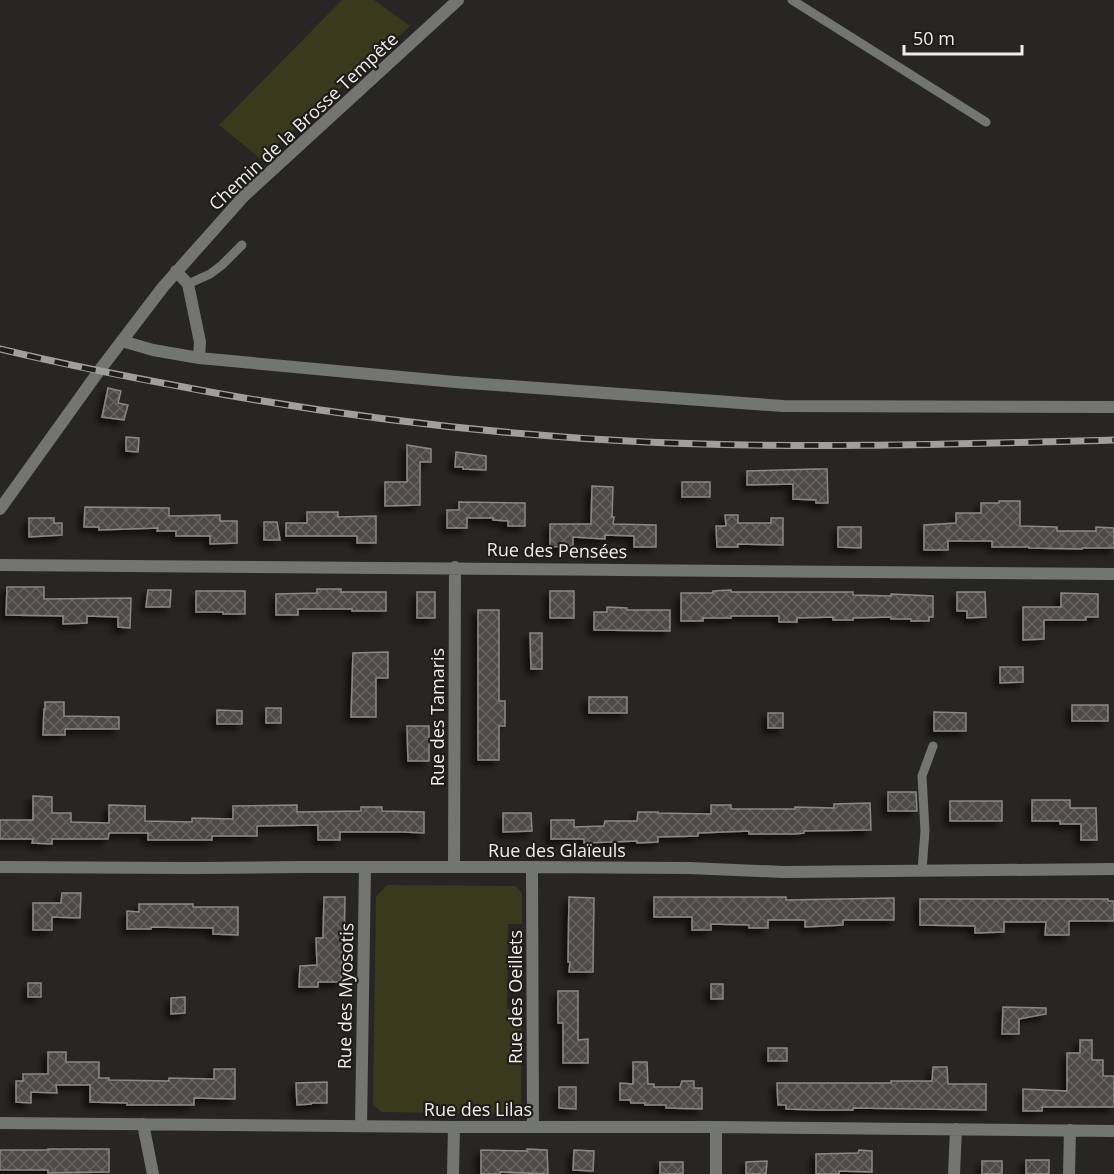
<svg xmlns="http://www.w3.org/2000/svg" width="1114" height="1174" viewBox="0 0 1114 1174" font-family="'Open Sans',sans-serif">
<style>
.green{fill:#393a1d}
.building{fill:url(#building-cross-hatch);stroke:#8b8786;stroke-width:1.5;filter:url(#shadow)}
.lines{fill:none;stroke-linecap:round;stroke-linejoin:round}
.lane{stroke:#737573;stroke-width:9}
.street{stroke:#737573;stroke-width:12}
.rail-casing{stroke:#a09f9d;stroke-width:7}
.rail{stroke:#1e1d1a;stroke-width:4.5;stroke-dasharray:14;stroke-linecap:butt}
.labels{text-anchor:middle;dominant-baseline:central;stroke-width:4.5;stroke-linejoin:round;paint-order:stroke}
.street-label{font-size:18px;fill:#eeedeb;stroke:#1e1d1a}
</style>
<defs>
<pattern id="building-cross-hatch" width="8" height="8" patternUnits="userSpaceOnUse" patternTransform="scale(1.5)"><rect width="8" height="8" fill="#4e4a49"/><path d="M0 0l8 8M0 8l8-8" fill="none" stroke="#686463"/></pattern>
<filter id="shadow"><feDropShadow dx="-5" dy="5" stdDeviation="3" flood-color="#0009"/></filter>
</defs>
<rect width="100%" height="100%" fill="#282624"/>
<!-- green -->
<path class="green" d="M342,0H374L410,26L261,159L219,125Z
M387,885L515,886L522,893V924H508L507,1009H522L521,1104L514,1114L382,1112L373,1105L376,897Z"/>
<!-- building -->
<path class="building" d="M108,388L121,391L118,403L128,405L124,420L102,417Z
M126,437L139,438L138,452L126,451Z
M407,445L431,449V462H420V505L385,506V482H407Z
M456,452L486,456V470L463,469V467H455Z
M814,469H827L828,503H816V500L793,499V484L747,485V471Z
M682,482H710V497H682Z
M592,486L613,487L612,517H614L613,524L656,525V547H634V536L605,535V539L573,537V546L550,547V524H591Z
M999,501H1020V526L1057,527V531H1096V527L1114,528V548H1082V549L1029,548V547H992V541H948V550H924V525L956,523V513H981V503H999Z
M459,502L525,503V526H508V521L493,520V518H467V528H447V510H459Z
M85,507L169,508V516L220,515V521H237V543L210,544V536H176V531H157L158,528L99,530V527H84Z
M307,512H338V517L376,516V543H357V536H286V523H307Z
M725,515H738V523H771V518H783V545L738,544V547H717L716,526H726Z
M29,518H54V523H62V535L29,537Z
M264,522H277L280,540H264Z
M838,527H861V548L838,547Z
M7,587H44V599L131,598L130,628L118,627V617L87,616V623L63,624V616L6,615Z
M317,589H341V592H386V611H352V609H298V615H276V594L317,593Z
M148,590H171L170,607H146Z
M731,590V592H853V595L891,596V594L933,596V617H929V621H911V619H891V617L853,618V620H833V617L797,618V622H779V616H731V618H703V621H681V593H713V591Z
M196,591H245V614H223V612H196Z
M550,591H574V618H550Z
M417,592H435V618H417Z
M957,592H985L986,617L967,618V611H957Z
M1061,593L1098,594V617H1086V620H1044V639L1023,640V607H1061Z
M607,607L627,608V610H670V631L594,630V612H607Z
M478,610H499V701H505V726H499V760H478Z
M530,633H542V669H531Z
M388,652V678H376V717H351L353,653Z
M1000,667H1023V682L1000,683Z
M589,697H627V713H589Z
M45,702H64V716L119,717V729H65V735H43L44,709H45Z
M1072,705H1108V721H1072Z
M266,708H281V723H266Z
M217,710L242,711V724H217Z
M934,712L966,713V731H934Z
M768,713H783V728H768Z
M407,726H429V761H408Z
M888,792H916L917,811H888Z
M33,796L52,797V813H71V822L109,823V805L145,806V821L192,822V818L233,819V806L297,805V812L361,811V807H382V811L424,812V833L403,832H340V840H318V825L257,826V836H212V840H148V833H109L108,839H52V844L32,843L33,839H0V820H33Z
M1032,800H1070V808H1096L1097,840H1081V824H1060V821H1032Z
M950,801H1002V821H950Z
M870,803L871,830L804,831V833L795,834H749V831L698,833V836L658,837V842L637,843V841L584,843V839H551V820H574V827L604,826L605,821H637L638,812H658V813L711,814V805H731V809H795V807L834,808V804Z
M503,813H531L532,831L503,832Z
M62,893H81L80,918L52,917V930H33V903H61Z
M324,897H345L344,949H342L341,982H318V987H299L300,966L317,965L316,938H323Z
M569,897L594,898L593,972H569L570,962H568Z
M654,897H786V900L894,898V920H843V925L805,927V920H768V928H749V925L711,924V930H692V917H654Z
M920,899H1108V901H1114V921H1069V935H1045L1046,922H1004V932L975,933V926L920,925Z
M139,904H193V907H238V935L213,934V928L151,927V929H127V911L139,912Z
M28,983H41V997H28Z
M711,984H723V999H711Z
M558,991H578V1040L588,1039V1063H563V1023H558Z
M185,997V1013L171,1014V998Z
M1003,1007L1046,1008V1014L1019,1019V1034H1002Z
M1080,1040H1092V1060H1103V1076H1114V1107H1042V1111H1023V1089L1067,1091V1053H1080Z
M768,1048H787V1061H768Z
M48,1052H66V1062H99V1078H109V1080L169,1081V1078L214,1079V1069H235V1099L194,1098V1105H127V1103L90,1102V1085H56L57,1093L31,1092V1103L16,1102V1081H23V1074H48Z
M633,1062H647L648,1084H654V1087H680L682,1081H694V1088H702V1109L666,1108V1105H645V1103H631L630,1100H620V1083L633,1084Z
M933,1067H947L948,1084H986V1110L853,1108V1110H820L786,1109V1105H778L777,1083H891V1081H932Z
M327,1082V1103H311V1104L297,1105L296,1083Z
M559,1087H576V1109L559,1108Z
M48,1149H109V1172L48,1173V1170H0V1150H48Z
M527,1149L547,1150L548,1174L500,1172V1174H481V1150L527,1151Z
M574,1150L594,1151L593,1171L573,1170Z
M859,1150L872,1151V1172L839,1171V1174H816V1154L858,1153Z
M1026,1160H1049V1174H1026Z
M767,1161L766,1174H746V1162Z
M982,1161H1002V1174H982Z
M660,1162H683V1174H660Z"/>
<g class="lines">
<!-- lane -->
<path class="lane" d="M792,0L986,122
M188,284L210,274L222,265L242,245
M922,870L925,831L922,776L933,746"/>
<!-- street -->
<path class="street" d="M176,271L188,284L200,342L199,358
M122,341L153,350L199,358L455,382L783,406L1114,407
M0,509L99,371L163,287L244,196L458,0
M0,565L1114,574
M0,867L193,868L302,867H532L689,868L784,872L1114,869
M454,867L455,567
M532,867L533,1127
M0,1123L454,1127H716L1114,1131
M143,1124L153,1174
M361,1126L365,867
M453,1174L454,1127
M716,1174V1127
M954,1174L956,1129
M1069,1174L1070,1130"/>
<defs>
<path id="rail" d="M0,349C69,366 139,379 210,392C354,418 500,435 646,442C802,449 958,444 1114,440"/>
</defs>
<!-- rail casing -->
<use href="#rail" class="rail-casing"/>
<!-- rail -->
<use href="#rail" class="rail"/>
</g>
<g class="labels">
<!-- street labels -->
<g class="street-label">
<text transform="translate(303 121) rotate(-43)">Chemin de la Brosse Tempête</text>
<text transform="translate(557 550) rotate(1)">Rue des Pensées</text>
<text transform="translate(437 717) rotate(-90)">Rue des Tamaris</text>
<text x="557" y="850">Rue des Glaïeuls</text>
<text transform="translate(345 996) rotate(-89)">Rue des Myosotis</text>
<text transform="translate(515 997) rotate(-90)">Rue des Oeillets</text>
<text x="478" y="1109">Rue des Lilas</text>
</g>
</g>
<!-- scale -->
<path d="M904 45v9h118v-9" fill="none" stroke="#eeedeb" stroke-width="3"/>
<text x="913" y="45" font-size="18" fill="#eeedeb" stroke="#1e1d1a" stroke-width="4.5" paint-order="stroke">50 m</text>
</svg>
